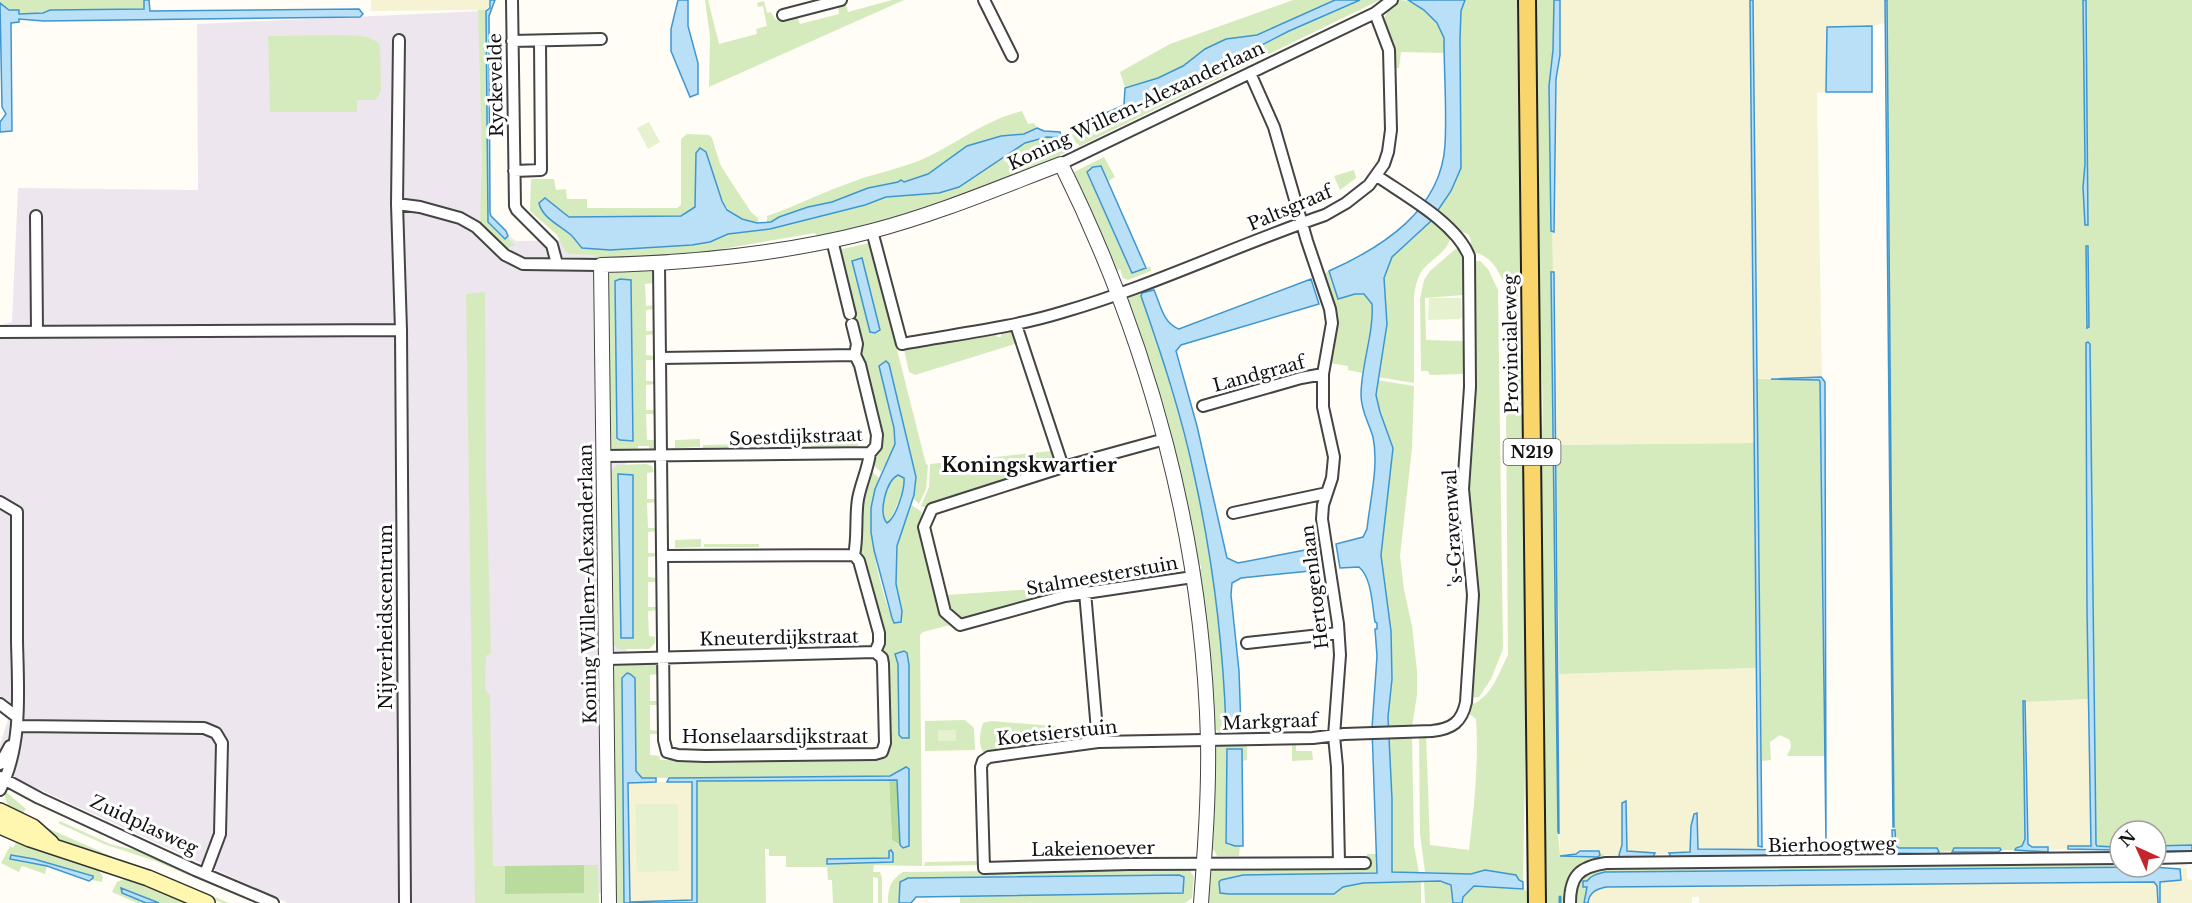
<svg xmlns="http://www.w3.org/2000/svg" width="2192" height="903" viewBox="0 0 2192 903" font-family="'Libre Baskerville',serif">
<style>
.industrial{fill:#eee6ef}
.farmland{fill:#f6f3d4}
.green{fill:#d5ebbd;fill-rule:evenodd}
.forest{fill:#b9dc9c}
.pitch{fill:#e6f2cf}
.water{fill:#b9e0f7;stroke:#3f96cf;stroke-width:1.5;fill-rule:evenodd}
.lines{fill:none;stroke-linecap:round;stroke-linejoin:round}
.stream{stroke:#3f96cf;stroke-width:3}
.minor-casing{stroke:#444;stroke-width:14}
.tertiary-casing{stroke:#444;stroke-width:16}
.secondary-casing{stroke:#333;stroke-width:18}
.primary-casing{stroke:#222;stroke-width:20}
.minor{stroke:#fff;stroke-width:10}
.tertiary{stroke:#fff;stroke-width:14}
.secondary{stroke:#fff6b0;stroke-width:15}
.primary{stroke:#f9d66b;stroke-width:16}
.labels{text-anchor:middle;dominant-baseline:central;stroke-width:6;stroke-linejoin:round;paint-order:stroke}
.shield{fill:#fff;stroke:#585858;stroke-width:1.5}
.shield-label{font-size:16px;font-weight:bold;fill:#111}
.street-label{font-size:18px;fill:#111;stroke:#fff}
.neighbourhood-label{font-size:20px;font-weight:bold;fill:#111;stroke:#fff}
</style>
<rect width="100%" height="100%" fill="#fffdf5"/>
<!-- industrial -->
<path class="industrial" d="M482,11L485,219L516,241L624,239L628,777L625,892L491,898V903H288L19,780L0,765V744L8,720L0,713V325L12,322L18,188L198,190L197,24Z"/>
<!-- farmland -->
<path class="farmland" d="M371,0H490V8L487,10L371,11Z
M1560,0H1750L1754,443L1556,445L1552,231Z
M1753,0H1885V23L1872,26L1827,28L1826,92L1817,93L1822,377L1757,379Z
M1759,668L1760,852L1627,855H1600L1598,851H1580L1576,854L1560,856L1557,674Z
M2089,699L2091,846H2069L2068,849L2049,850L2048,847L2029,846L2025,701Z
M628,782H692V901L629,902Z
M2187,868V879L2192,880V903H2160V882L2181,880L2180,869Z
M2155,882L2157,886L2158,903H1699V897H1692V903H1588L1589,898L1596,889L1606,887Z"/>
<!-- green -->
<path class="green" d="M0,0H144V9L50,10C32,16 14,15 0,3Z
M705,0H708L719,44L757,34L756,29L767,26L763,6L758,7L757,3L764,1L767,13L771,12L775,19L781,21L797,17L800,24L839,14L838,6L846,4L848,12L892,0H904L709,87L710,37Z
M1293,0H1335L1257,35L1226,39L1205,49L1183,66L1158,78L1125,88L1120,72L1170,44Z
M1360,0H1380L1080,146L1076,143L1072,135L1176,89L1289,31Z
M1399,0C1418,0 1440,20 1444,39C1445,43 1444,49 1444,53L1401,52L1399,68H1395L1393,44L1384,19L1387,12Z
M1465,0H1517L1521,256L1517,316L1518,343L1524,370L1527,648L1523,882L1518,880L1516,875L1485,870L1471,874L1425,872L1420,834L1419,735L1426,734L1430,845L1469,850C1474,806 1479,764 1476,719L1468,713V705C1490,702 1499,672 1508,655L1505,284C1497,269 1491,255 1472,252L1470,237L1468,234L1460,231L1436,213L1451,191L1461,168L1460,39L1461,11Z
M1535,0H1554L1553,50L1549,86L1553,272H1551L1558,834L1560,856L1604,854L1603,859C1573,860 1565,877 1565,903H1545L1540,461C1544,418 1544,383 1538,341Z
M1887,0H2083L2085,164L2083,187L2086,225H2088L2086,0H2192V845L2156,846V831H2120V848L2097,846L2096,844L2090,344L2087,342L2086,343L2087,611L2089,699L2023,702L2025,839L2022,846L2016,848L2015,850H2001L2000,848H1954L1951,851L1939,852L1937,848H1899L1896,846L1894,827Z
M478,10H487L488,222L502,237L508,238L515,245L505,249L480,224L482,155Z
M343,35C356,36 371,34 380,45L381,91L376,100H357V112H270L268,36Z
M1022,111L1028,124L1034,123L1037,128L1024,134L1001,136L967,146L928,174L904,182L868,188L832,202L808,207L767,223V216C796,206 823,192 852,182C875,173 900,169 923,159C959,143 981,122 1022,111Z
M687,134L709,135L712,138L720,164L726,174L751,212L758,218L759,223C719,222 716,181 706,152L700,148L697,150L695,207L681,216L569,217L545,198L582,248L610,250L692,245L710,242L728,234L770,229L865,205L886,197L939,193L1025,143L1047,137L1062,138L1067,152L1060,155L1061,158L934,207L857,228L817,236L815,233L722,249L721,253L654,258L595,259V255L569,254L565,251L557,235L530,211L531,179H554L556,190L566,189L567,199H587V208H677L681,205V139Z
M1104,157L1115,177L1108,181L1101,166L1093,167L1087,173L1132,273L1150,266L1151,271L1128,280L1123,278L1120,269L1116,271L1072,173Z
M1354,170L1356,178L1340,190L1334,176Z
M1431,219L1451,234C1449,253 1431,258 1421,272C1417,279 1415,287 1414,296V383L1378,377L1387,324L1384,278L1387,267L1392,257L1414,238Z
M870,243L926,464L928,465L926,489L919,504L913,498C922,471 907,451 894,428V449L881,472L872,464V458C880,453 883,449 884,439L865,364L859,354V335L838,250Z
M1460,245L1466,256L1467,320H1464V295L1425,298L1426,340L1464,341V324L1467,323L1464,382L1463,374L1430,375L1428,371H1421L1420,299L1424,280L1430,271Z
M1473,261H1480L1488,269L1498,290L1503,649L1491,679L1479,697L1469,698L1466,488L1474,407Z
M649,269L653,272L654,283L645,284L646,306L655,305V309L646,310V331H655L654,334L646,335V355L655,356V360H646V381H656L655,384L646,385V410H656V414H646L647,440H656L654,448L649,451V446H638V452L614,451L609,446L606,271ZM620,279L631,281L633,441Z
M1329,271L1338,298L1355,294H1364L1372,304L1371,324L1362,373L1348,370V366L1330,363C1337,332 1341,315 1325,286L1327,282L1324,274Z
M1153,286L1154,290L1142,293L1141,296C1162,356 1182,416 1195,479C1213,561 1223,643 1226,727H1243V731L1220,732L1215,729L1214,722H1211L1197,569H1201V565H1196L1128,301L1131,295Z
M485,292L486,472L491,653L486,656L485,689L490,695L493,866H505V894L584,893V865H598L599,903H475L466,294Z
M1007,331L1014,333L1018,343L915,375L909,372L904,350L996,333L997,337H1001V332Z
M1757,379L1819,380L1820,382L1824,756H1787L1791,747L1790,740L1780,735L1770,742L1771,760L1762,761Z
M1377,380L1414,386L1412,448L1400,556L1404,590L1412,626L1417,671V695L1412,727L1389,728L1388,717L1392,679L1391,631L1381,555L1393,448L1380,412L1376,395Z
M700,439V447L675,448V440Z
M858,443V446L811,447V444Z
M1754,443L1756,668L1559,674L1556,445Z
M749,444V447L703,448V445Z
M1051,451L1053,457L1050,466L927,508L921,506L929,487L930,464Z
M646,464L652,466L654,472L647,473V499H657L656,502L647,503L648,528H657L656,531L648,532V553H657V556L648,557V577L657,578V582H648V607H658V610L648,611L649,636L655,637V643L649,649H618L613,644L611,472L616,465Z
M870,470L879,478C863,520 877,580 893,621L902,611C890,571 896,542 910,504L922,512L920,524L941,614L950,625L923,632L920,635L922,866L874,865L873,872H880L882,878V903H878V878L873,877V903H833L832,880H828L827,867H786V856H769V849H765L766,903H697V781L889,779L892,840L903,848L901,769L890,776L642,778L636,771L635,678L627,673L622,678L624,903H614L611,670L618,662H654L658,667V674L650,675V701H659V705H650V730L659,731V734H650V755L659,756L660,760L880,758L883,756L881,651L884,634L865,562L859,551L861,547V503ZM889,858L893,862L828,864L827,859Z
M898,475L904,478V489L889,523L884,521C881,508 886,481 898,475Z
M701,539V547L675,548V540Z
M704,544H759V547H704Z
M1061,587L1062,592L960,618L952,612L947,595Z
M965,720L974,728L975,750L925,751V721Z
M991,721L1092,729C1092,735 1088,739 1082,741L983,752C978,745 980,731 983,723Z
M1389,736H1412L1414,846L1419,873H1392Z
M1292,744H1296V751H1312L1313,760L1292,761Z
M1221,745H1247V760L1242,761L1241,749H1227L1225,841L1228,845L1240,846L1239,856H1217L1214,850H1210L1214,748Z
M5,791L26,809L21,817C11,810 4,805 5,791Z
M31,817L45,827L113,857L112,859L60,842L29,821Z
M60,821L110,844L143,852L192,873L190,876L158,862L104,844L58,823Z
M19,837L98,869L103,877L102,882L92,880V875L34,859H10L47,866L45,874L22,866L19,872L1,863L10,846L13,848Z
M1367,854H1377V873L1243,875L1221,880L1219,882L1220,892L1229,894H1334L1343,887L1363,883L1421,881V903H1209L1207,901L1208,876L1214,869L1367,868Z
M120,859L154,871L229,903H222L153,873L119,861Z
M977,861V865L924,866L925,862Z
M2120,862V867H2152L1965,869L1587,887L1584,903H1576C1576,879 1582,874 1604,867Z
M1191,869V873L1194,876L1192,898L1185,903H960V896L1183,893L900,882L899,903H888C888,889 890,880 903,872Z
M126,878L193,903H159L123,888L122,893L146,903H137L112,892L117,882Z
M1424,881L1449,883L1453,889V903H1425Z
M1474,886L1508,887L1529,891V903H1462L1463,897Z"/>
<!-- forest -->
<path class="forest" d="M889,779L897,780L900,845L892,840Z
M584,865V893L505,894V866Z"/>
<!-- pitch -->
<path class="pitch" d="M649,122L660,142L648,149L637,128Z
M1429,298H1461L1462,317L1460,319L1429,320L1428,319Z
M938,730H956V741H938Z
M635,804H678L679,871L637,872Z"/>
<!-- water -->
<path class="water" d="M144,0H149L150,11L359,9L363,14L360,17L44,21L19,19V22L11,23L12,131L0,132V122L6,114L2,107L0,3L9,10H19V14L43,13L50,10L144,9Z
M490,0H495L489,16L490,213L491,216L506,231L508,236L505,239L488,222L486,11L490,8Z
M678,0H688V26L698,63V94L690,97L671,51V29Z
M1335,0H1360L1289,31L1176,89L1079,132L1076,126L1124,105L1125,88L1158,78L1183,66L1205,49L1226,39L1257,35Z
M1408,0H1465L1461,11L1460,39L1461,168L1451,191L1430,222L1392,257L1384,278L1387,324L1376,395L1380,412L1393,448L1381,555L1391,631L1392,679L1388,717L1392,799V872L1471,874L1485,870L1516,875L1519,880L1523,882V889L1474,886L1463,897L1462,903H1453L1451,885L1440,881L1363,883L1343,887L1334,894H1229L1220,893L1219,882L1221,880L1243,875L1377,873L1372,728L1377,656L1375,629H1377V623L1375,622C1372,605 1372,578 1359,567L1340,568L1336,544L1363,537L1367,529C1370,500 1379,466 1373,437C1369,423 1361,411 1361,395C1361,364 1374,334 1372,304L1364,294H1355L1338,299L1329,271C1383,247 1441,210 1445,145C1447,110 1444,74 1444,38L1437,23L1424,10Z
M1554,0H1560V55L1556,79L1554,232L1551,231L1549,86L1553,50Z
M1750,0H1753L1762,847L1758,846V839Z
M1885,0H1887L1894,827H1893Z
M2083,0H2086L2088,225H2085L2083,187L2085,164Z
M1872,26V92H1826L1827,27Z
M1037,128L1044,131L1060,132L1062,138L1047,137L1025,143L959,187L939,193L886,197L865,205L770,229L728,234L710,242L692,245L610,250L582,248C578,244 575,239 572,236C561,226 542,218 539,203L545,198L569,217L681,216L695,207L696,153L700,148L706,152L722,201L727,210L742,219L757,223L771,222L779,217L808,207L832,202L868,188L898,182L901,180L904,182L928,174L967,146L1001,136L1024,134Z
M1101,166L1146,268L1132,273L1087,172L1093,167Z
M2086,246H2088L2089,327L2087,328Z
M862,258L880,330L875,333L870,332L852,261Z
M1551,272H1554L1559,834L1558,832Z
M620,279L631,280L633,441L620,440L617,438L615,281Z
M1311,279L1319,304L1181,345L1176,351L1197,426L1227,558L1238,563L1316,548L1320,570L1241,578L1232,583L1231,595L1239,671L1241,727H1226C1223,644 1213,561 1195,479C1182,416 1162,356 1141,296L1142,293L1154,290C1161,306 1163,323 1179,329Z
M2088,342L2090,344L2096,844L2097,846L2115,847V850L2068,849V846H2091L2087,611L2086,343Z
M886,361L889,364L916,477L914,495L897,546L896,584L902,611L901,622L894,623L892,618L874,550L871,532V508L875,489L895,444L894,428L879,366ZM898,475L904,478C905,489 896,518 887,523C878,513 886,481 898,475Z
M1821,377L1825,382L1826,843L1820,382L1819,380L1771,379Z
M618,474L633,475V638H621Z
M904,651L907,653L909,665V738H902L899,735L898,664L895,654Z
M627,673L630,674L635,678L636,771L642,778H656V782L628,783L630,902L692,900V782H667L669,778L890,776L906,767L909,769V846L903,848L900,845L897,780L697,781V903H624L622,678Z
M2023,701H2025L2028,844L2032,847H2048V852L2015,850L2016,848L2022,846L2025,839Z
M1227,749H1242L1243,846H1235L1226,843Z
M1626,801L1627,851L1655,853L1653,857H1620L1619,855L1622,845V803Z
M1697,813L1698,849L1803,850V855L1671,857L1669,853L1690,852L1691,826L1694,814Z
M1892,830H1895L1896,846L1899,848H1937L1939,852L1936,854L1893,853Z
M2192,845V851H2156V846Z
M1954,848H2000L2001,850L1998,852H1952Z
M891,850L893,853V862L827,864V859L889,858V851Z
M1580,851H1599L1600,855L1598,857L1560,856L1576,854Z
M11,855L34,859L93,876V878L89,881L47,866L10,859Z
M2152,867L2180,869L2181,880L2160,882V903H2158L2157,886L2154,882L1606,887C1597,889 1589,892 1588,903H1584L1587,887H1583V881H1587C1591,875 1598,874 1605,872Z
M1179,875L1184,877L1183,893L916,897L911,903H899L900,882L908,878Z
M121,888L159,903H146L122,893Z"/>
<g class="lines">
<!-- stream -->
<path class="stream" d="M1560,903V897"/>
<defs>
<path id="minor" d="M512,0L515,206L517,210L552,245L557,264
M984,0L1012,56
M783,15L841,0
M399,40L397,204L401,330L405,903
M512,41L601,39
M1250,73L1274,127L1307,241L1330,309L1332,323L1323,374V407L1334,457L1332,478L1323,505L1322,519L1338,624L1340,655L1334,736L1337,767L1339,863
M1061,164L1375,13L1392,0
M514,171L541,170L540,41
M397,204L420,207L460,218L476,227L505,255L523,264L601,265
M36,216L37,331
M872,231L902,344C956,334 1011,328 1063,312C1153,286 1237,245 1325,215L1346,203L1369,185L1384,164L1388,152L1391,130L1389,50L1375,13
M832,240L850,314
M659,264L664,740L667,752L678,755L705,756L875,754L882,752L885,743L883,664L882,658L875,652
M852,324L857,344L855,355
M1016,325L1063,467
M0,332L401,330
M660,358L855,355
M1203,406L1301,378L1323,374
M1165,439L1063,467L932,509L924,527L945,612L960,625L1065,596L1193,577
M604,456L870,453L876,446L877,435L860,365L855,355
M0,502L17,512C17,555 17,598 17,641C18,690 23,745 0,790
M1233,513L1327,493
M854,555C858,537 855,517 858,499C861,483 868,469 870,453
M854,555L859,561L879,633V643L875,652
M663,556L854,555
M1085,592L1098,742
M1247,643L1338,633
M607,659L875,652
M0,704L17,717
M17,726L204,728L216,733L222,743L220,834L205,874
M0,764L10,746
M0,777L39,798L195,870L273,903
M2156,858L2192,857
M1365,863L1129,864L984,868L981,767L983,761L989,757L1098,742L1313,738L1344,734L1432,731C1452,729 1462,722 1466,702L1473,595L1463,489L1470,387L1469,256C1456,223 1406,196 1377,176
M1570,903C1570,876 1579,867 1606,863L2120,858"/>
<path id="tertiary" d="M609,903L601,265C692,263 784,254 872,231C937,214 998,188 1061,164C1150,343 1203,540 1208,740C1209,794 1205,849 1201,903"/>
<path id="secondary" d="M0,811L33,827L51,843
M0,826L30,839L148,878L207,903"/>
<path id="primary" d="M1527,0L1537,903"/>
</defs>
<!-- minor casing -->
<use href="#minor" class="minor-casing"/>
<!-- tertiary casing -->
<use href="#tertiary" class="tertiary-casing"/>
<!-- secondary casing -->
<use href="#secondary" class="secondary-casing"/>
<!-- primary casing -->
<use href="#primary" class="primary-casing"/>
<!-- minor -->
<use href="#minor" class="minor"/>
<!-- tertiary -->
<use href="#tertiary" class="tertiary"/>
<!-- secondary -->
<use href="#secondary" class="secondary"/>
<!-- primary -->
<use href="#primary" class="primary"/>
</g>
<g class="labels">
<!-- shield labels -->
<rect class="shield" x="1503.5" y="439" width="57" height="26" rx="4.5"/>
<g class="shield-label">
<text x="1532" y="452">N219</text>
</g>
<!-- street labels -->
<g class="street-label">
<text transform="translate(496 85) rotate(-91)">Ryckevelde</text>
<text transform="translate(1136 106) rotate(-25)">Koning Willem-Alexanderlaan</text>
<text transform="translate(1290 208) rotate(-23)">Paltsgraaf</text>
<text transform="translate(1511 344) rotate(-91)">Provincialeweg</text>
<text transform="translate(1259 374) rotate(-15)">Landgraaf</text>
<text transform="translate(796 437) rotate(-2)">Soestdijkstraat</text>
<text transform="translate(1453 528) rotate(-93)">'s-Gravenwal</text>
<text transform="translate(1102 576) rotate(-10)">Stalmeesterstuin</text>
<text transform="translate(588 584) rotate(-91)">Koning Willem-Alexanderlaan</text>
<text transform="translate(1315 587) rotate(-97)">Hertogenlaan</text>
<text transform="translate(386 617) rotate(-90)">Nijverheidscentrum</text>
<text transform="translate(779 638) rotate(-1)">Kneuterdijkstraat</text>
<text transform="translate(1270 722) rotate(-2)">Markgraaf</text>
<text transform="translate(1057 733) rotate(-6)">Koetsierstuin</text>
<text x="775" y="737">Honselaarsdijkstraat</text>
<text transform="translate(144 825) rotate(25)">Zuidplasweg</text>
<text transform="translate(1832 845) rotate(-1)">Bierhoogtweg</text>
<text transform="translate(1093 849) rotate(-1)">Lakeienoever</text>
</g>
<!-- neighbourhood labels -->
<g class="neighbourhood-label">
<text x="1029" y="465">Koningskwartier</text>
</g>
</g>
<!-- north arrow -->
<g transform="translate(2138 849) rotate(315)"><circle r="28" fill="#ffffff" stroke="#a0a0a0" stroke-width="1.5"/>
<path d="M0-4.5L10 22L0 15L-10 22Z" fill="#c4262e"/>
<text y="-9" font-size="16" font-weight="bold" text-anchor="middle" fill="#111111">N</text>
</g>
</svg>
